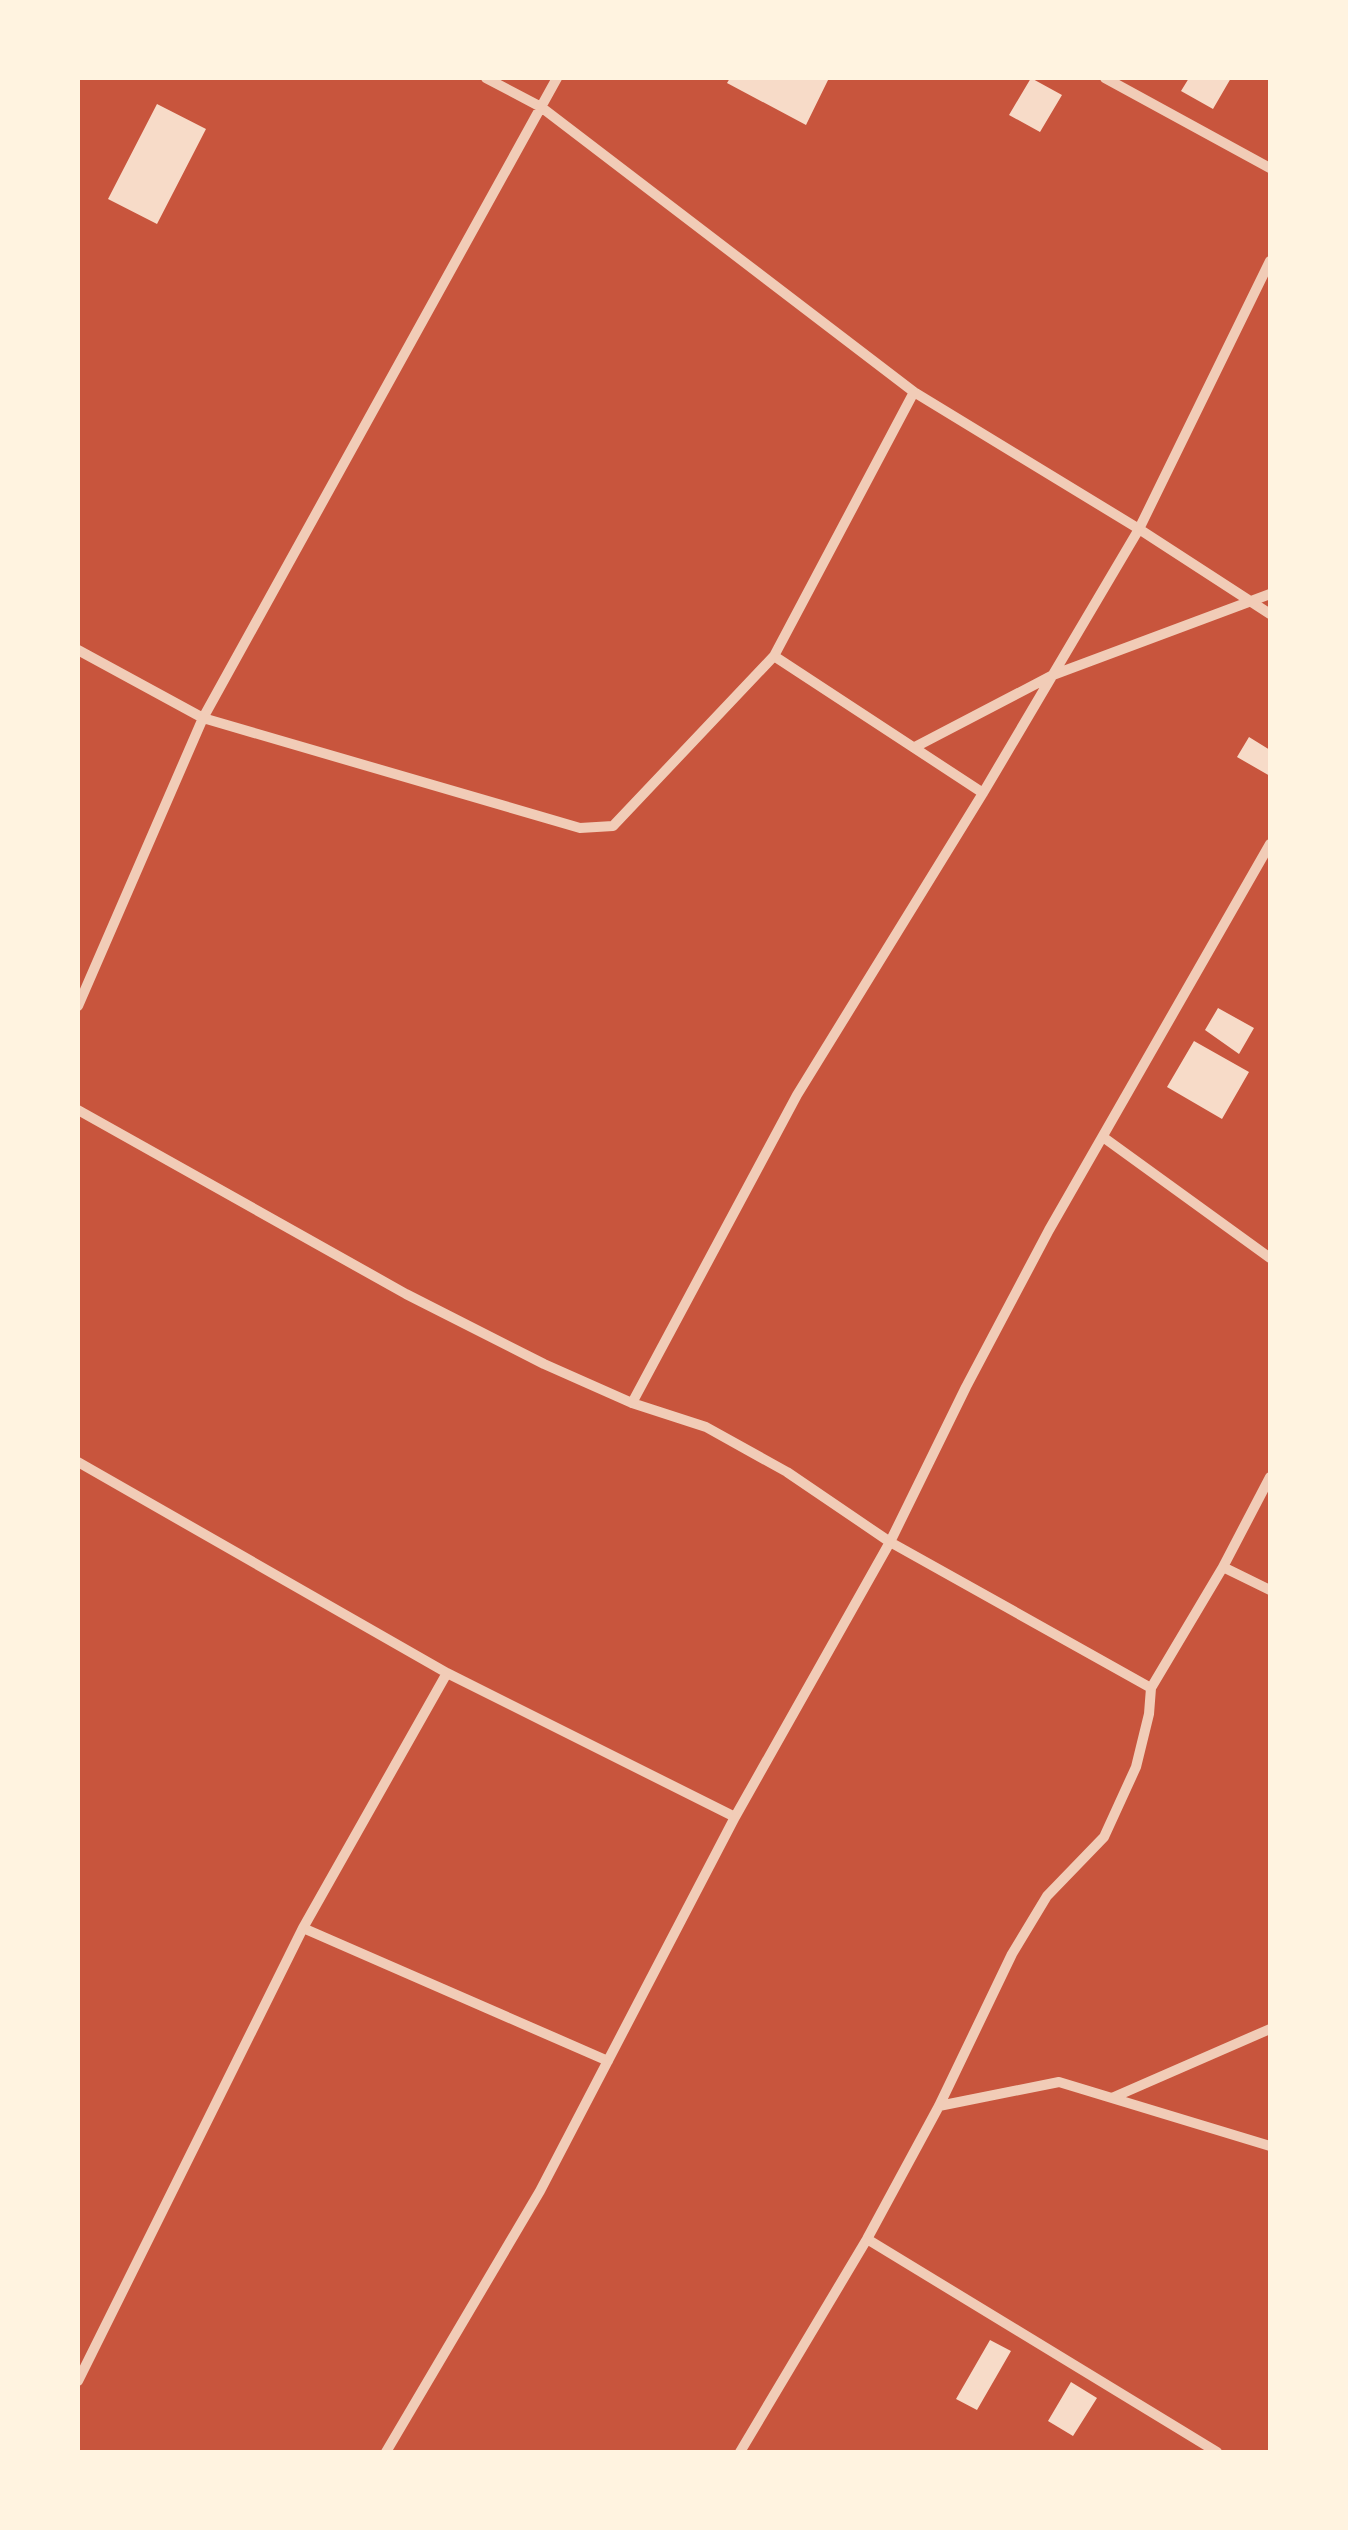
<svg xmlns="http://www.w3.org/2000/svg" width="1348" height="2530" viewBox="0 0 1348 2530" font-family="Manrope,sans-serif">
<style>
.building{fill:#f7dbc8}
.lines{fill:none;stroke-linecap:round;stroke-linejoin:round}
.minor{stroke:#f1ccb7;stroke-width:10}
</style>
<rect width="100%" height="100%" fill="#c8553d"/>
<!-- building -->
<path class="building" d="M730,78L801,79L829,78L806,125L727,83Z
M1031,78L1062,95L1040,132L1009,115Z
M1189,78H1231L1213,109L1181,91Z
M157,104L206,129L157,224L108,199Z
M1249,737L1270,750V776L1237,757Z
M1218,1008L1254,1028L1239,1054L1205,1030Z
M1194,1041L1249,1072L1222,1119L1167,1087Z
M990,2340L1011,2351L977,2410L956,2399Z
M1071,2382L1097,2398L1073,2436L1048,2421Z"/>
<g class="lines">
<!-- minor -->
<path class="minor" d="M486,78L541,107L914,392L1139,529L1270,614
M1105,78L1270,168
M78,650L203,718L580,828L613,826L774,656L914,392
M774,656L983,793
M915,747L1053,675L1270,594
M78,1006L203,718L557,78
M78,1110L406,1294L544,1364L632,1403L706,1427L787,1472L890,1542L1151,1688
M1103,1137L1270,1258
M632,1403L797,1095L983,793L1139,529L1270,261
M78,1462L447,1673L735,1817
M1223,1567L1270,1590
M303,1928L608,2061
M1114,2097L1270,2029
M939,2106L1059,2082L1270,2146
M867,2239L1217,2452
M78,2381L303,1928L447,1673
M386,2452L540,2191L735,1817L890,1542L966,1387L1049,1230L1270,844
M740,2452L867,2239L939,2106L1012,1954L1047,1896L1104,1837L1136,1767L1149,1714L1151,1688L1223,1567L1270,1477"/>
</g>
<!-- border -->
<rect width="1348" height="2530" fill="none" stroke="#fff3e0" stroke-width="160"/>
</svg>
